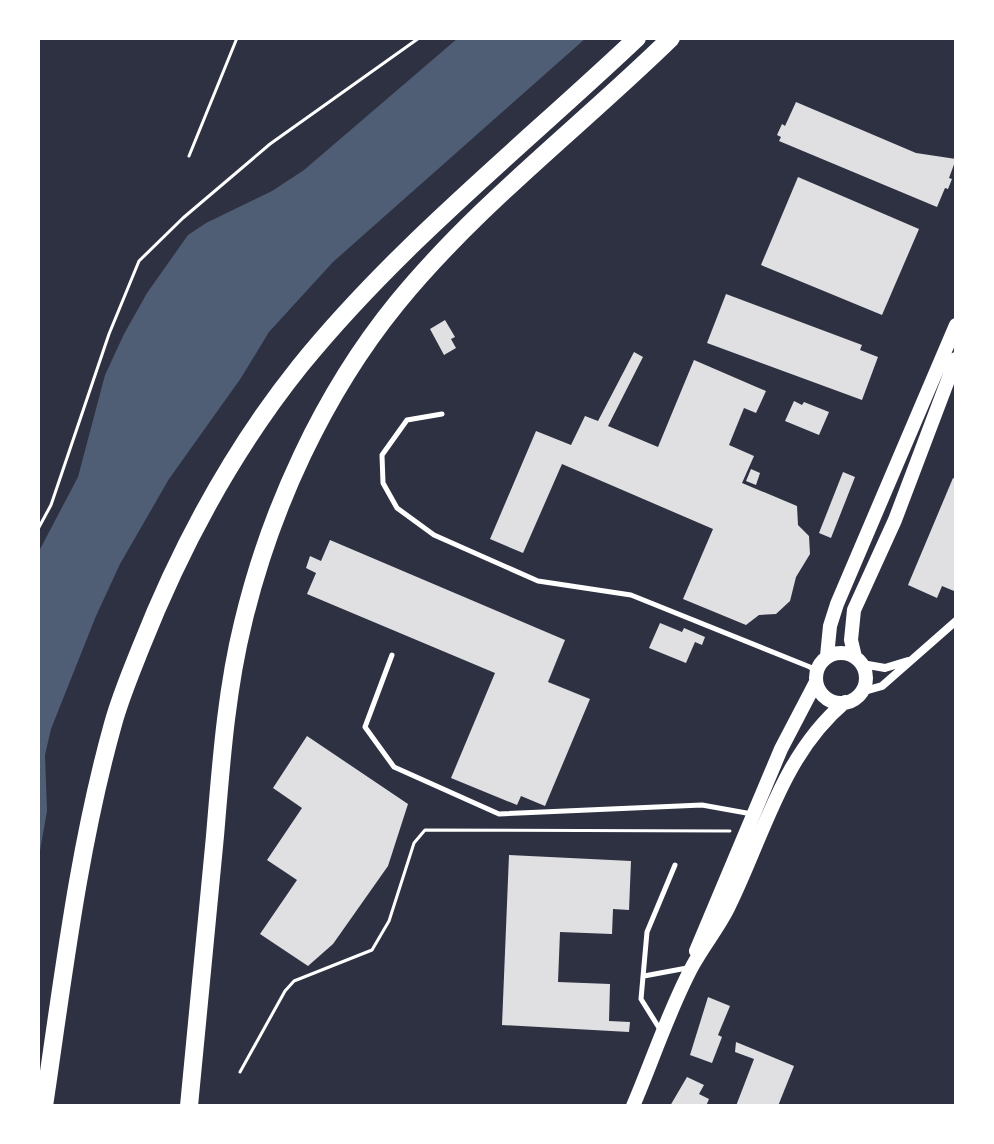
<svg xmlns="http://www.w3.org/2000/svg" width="994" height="1144" viewBox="0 0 994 1144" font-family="Arial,sans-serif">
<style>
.water{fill:#4f5d75}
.building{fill:#e0e0e3}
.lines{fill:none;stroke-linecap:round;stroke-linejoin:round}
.path{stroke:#fff;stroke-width:3}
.service{stroke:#fff;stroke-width:5}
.minor{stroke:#fff;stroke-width:8}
.tertiary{stroke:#fff;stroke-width:14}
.trunk{stroke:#fff;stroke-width:18}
</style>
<rect width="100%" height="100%" fill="#2d3142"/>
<!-- water -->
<path class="water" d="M458,38H586L333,262L269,332L241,378L169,479L120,564L96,616L51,729L45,755L47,811L38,862V553L78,477L105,375L124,334L147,293L188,235L206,223L272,191L304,170Z"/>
<!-- building -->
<path class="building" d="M796,102L916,153L956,159L949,178L952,179L948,189L945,188L937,207L779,141L781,137L777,135L782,124L785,126Z
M798,177L919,229L882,315L761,265Z
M726,294L862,345L860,350L878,357L862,400L707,343Z
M445,320L455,337L451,339L456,348L444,355L430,329Z
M634,352L643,357L608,426L658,447L694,360L766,391L756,413L744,408L729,445L754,456L742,483L797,506L798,525L809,536L810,554L796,577L790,601L776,614L759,615L746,625L683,599L713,529L562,464L523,553L490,539L536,431L571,445L585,416L598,421Z
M794,401L802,405L804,402L829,412L819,435L785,421Z
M751,469L760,473L756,485L746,481Z
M843,472L855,477L831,538L819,533Z
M953,478L956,479V588L954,591L942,586L937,598L908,585Z
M330,540L565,640L548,682L590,699L545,806L521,796L517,805L451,778L495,673L307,594L316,573L306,568L310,556L321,561Z
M660,623L682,632L684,628L705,637L702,645L695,642L686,663L649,648Z
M307,736L408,804L388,866L333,944L308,966L260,934L297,880L267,860L302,808L273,788Z
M509,855L631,861L629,910L613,909L612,934L560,932L558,982L610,984L609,1021L630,1022L629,1032L502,1025Z
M708,997L730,1006L718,1035L722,1037L712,1063L690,1055Z
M736,1042L794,1066L778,1106H736L754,1059L735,1052Z
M687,1077L704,1085L699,1094L709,1099L706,1106H670Z"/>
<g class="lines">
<!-- path -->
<path class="path" d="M189,156L237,38
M38,529L51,505L109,334L139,261L183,218L270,144L419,38
M240,1072L285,991L294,981L372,950L389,921L414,843L425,830L730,831"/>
<!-- service -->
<path class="service" d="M442,414L407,420L382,455L383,483L397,508L434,535L538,581L631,595L810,667L816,672
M392,655L365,727L394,767L499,814L702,805L752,814
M644,976L687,968
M661,1031L641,999L647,932L675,865"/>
<!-- minor -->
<path class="minor" d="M862,664L885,668L908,661
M861,692L882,686L956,621"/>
<!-- tertiary -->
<path class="tertiary" d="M816 678a25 25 0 1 1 50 0a25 25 0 1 1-50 0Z
M827,656L830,626L837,604L956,325
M855,657L851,640L854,610L895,520L956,359
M696,951L781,749L816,682
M633,1106C652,1062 670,1007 693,965C704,945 718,928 728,908C764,836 781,756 845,702"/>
<!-- trunk -->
<path class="trunk" d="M44,1106C63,979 78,849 113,724C120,698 131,672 141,647C181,546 232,451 300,366C399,244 524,145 637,38
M189,1106C198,1016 207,926 215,836C221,765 226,692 243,623C270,510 323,394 397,303C477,205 580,127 671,38"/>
</g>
<!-- border -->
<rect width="994" height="1144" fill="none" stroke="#ffffff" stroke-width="80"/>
</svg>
